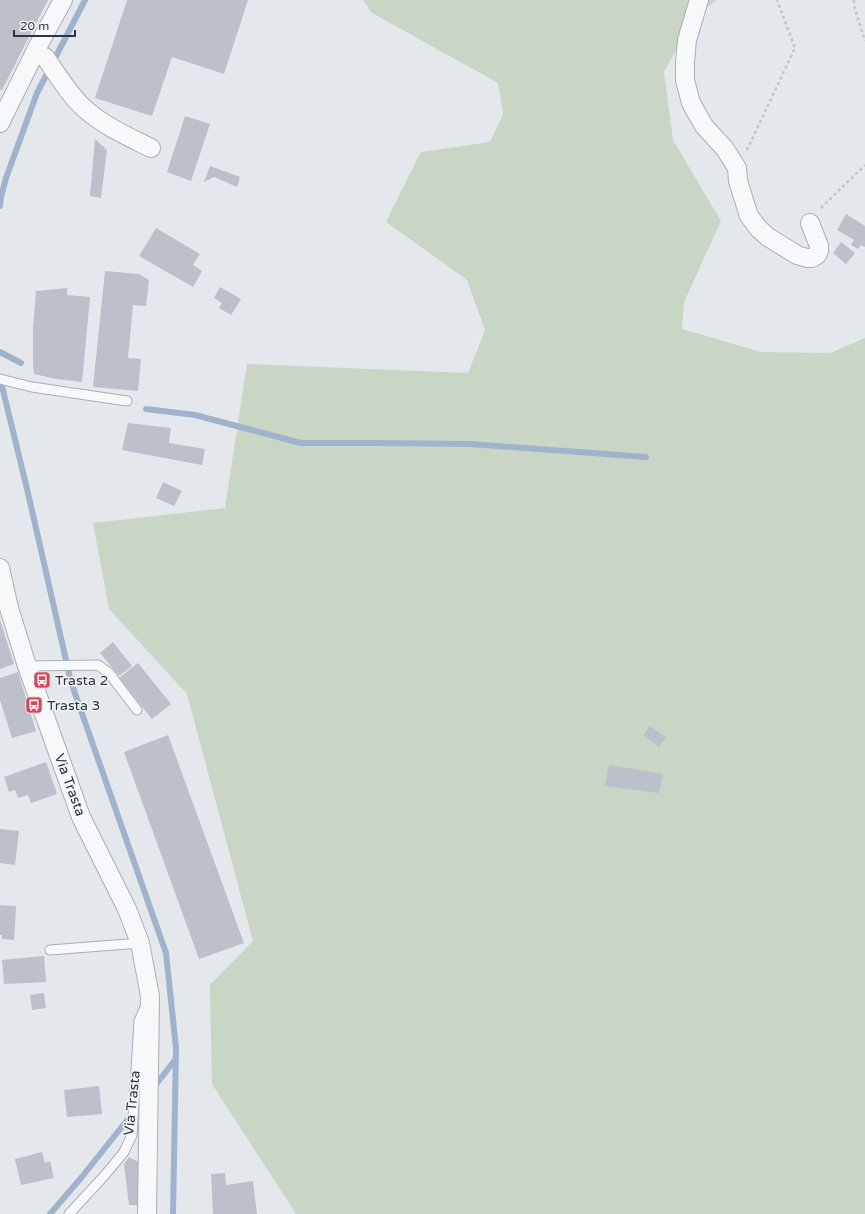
<svg xmlns="http://www.w3.org/2000/svg" width="865" height="1214" viewBox="0 0 865 1214" font-family="'Varela Round',sans-serif">
<style>
.green{fill:#c9d6c5}
.lines{fill:none;stroke-linecap:round;stroke-linejoin:round}
.stream{stroke:#9fb4cc;stroke-width:6}
.building{fill:#bbc0ca}
.lane-casing{stroke:#a9aeb7;stroke-width:11}
.street-casing{stroke:#a9aeb7;stroke-width:20}
.path{stroke:#c2c5cb;stroke-width:2.5;stroke-dasharray:3 3;stroke-linecap:butt}
.lane{stroke:#f7f8fa;stroke-width:9}
.street{stroke:#f7f8fa;stroke-width:18}
.labels{text-anchor:middle;dominant-baseline:central;stroke-width:3;stroke-linejoin:round;paint-order:stroke}
.poi-label{font-size:14px;fill:#2b3445;stroke:#f4f6f9;text-anchor:start}
.street-label{font-size:14px;fill:#2b3445;stroke:#f4f6f9}
</style>
<rect width="100%" height="100%" fill="#e4e7ec"/>
<!-- green -->
<path class="green" d="M363,0H717L694,17L664,72L673,140L721,221L684,302L682,329L761,352L830,353L865,338V1214H296L212,1084L210,985L253,941L187,694L109,609L93,523L225,508L247,364L468,373L485,330L467,280L386,222L421,152L490,142L503,114L498,83L372,13Z"/>
<g class="lines">
<!-- stream -->
<path class="stream" d="M0,206L1,197L6,178L37,93L85,0
M0,352L21,363
M0,378L28,493L71,682L166,953L176,1048L173,1214
M146,409L195,415L301,443H376L470,444L646,457
M154,1087L175,1060
M50,1214L81,1178L144,1099"/>
</g>
<!-- building -->
<path class="building" d="M0,0H48L2,90H0Z
M127,0H248L224,74L172,57L152,116L95,98Z
M185,116L210,124L191,181L167,172Z
M95,139L107,150L101,198L90,196Z
M210,166L240,177L237,187L214,177L204,182Z
M846,214L865,226V247L861,245L858,249L851,245L854,240L837,230Z
M156,228L200,254L193,265L202,271L193,287L139,256Z
M841,242L855,253L846,264L833,253Z
M105,271L139,274L149,280L146,306L133,305L128,358L141,359L138,391L93,387Z
M220,287L241,299L231,315L219,308L222,303L214,298Z
M67,288V295L90,297L82,382L56,379L34,374L33,364V328L36,291Z
M128,423L171,428L169,443L205,449L202,465L122,450Z
M163,482L182,491L174,506L156,498Z
M0,620L14,664L0,669Z
M113,642L132,666L119,676L100,653Z
M138,663L171,704L152,719L119,678Z
M18,672L36,731L12,738L0,700V678Z
M650,726L666,737L659,747L643,735Z
M168,735L244,943L199,959L124,752Z
M46,762L57,794L31,803L28,795L18,798L15,790L9,792L4,777Z
M609,765L663,774L659,793L605,786Z
M0,829L19,831L15,865L0,863Z
M0,905L16,906L14,940L2,939V935H0Z
M44,956L46,982L4,984L2,960Z
M44,993L46,1008L32,1010L30,995Z
M99,1086L102,1114L67,1117L64,1090Z
M42,1152L45,1163L50,1161L54,1178L21,1185L15,1159Z
M129,1157L142,1164L140,1205H129L124,1164Z
M225,1173L226,1185L253,1181L257,1214H213L211,1174Z"/>
<g class="lines">
<defs>
<path id="lane" d="M0,379L32,387L127,401
M27,666L98,665L109,673L137,710
M50,950L140,943
M69,1214L105,1175L124,1152L132,1135L139,1021L146,1005"/>
<path id="street" d="M699,0L687,40L685,62V80L691,103L704,126L725,149L737,168L738,181L749,216L759,229L768,237L797,255L807,258H812L817,255L819,251V246L810,223
M45,57C57,74 70,96 85,109C104,126 129,137 151,148
M0,123L38,46L63,0
M0,568L9,608L27,666L81,817L127,909L140,943L150,996L147,1214"/>
</defs>
<!-- lane casing -->
<use href="#lane" class="lane-casing"/>
<!-- street casing -->
<use href="#street" class="street-casing"/>
<!-- path -->
<path class="path" d="M854,0V6L865,41
M747,150L795,48L777,0
M821,208L865,165"/>
<!-- lane -->
<use href="#lane" class="lane"/>
<!-- street -->
<use href="#street" class="street"/>
</g>
<!-- icons -->
<defs>
<symbol id="bus-square" viewBox="-11 -11 22 22"><rect x="-9" y="-9" width="18" height="18" rx="4" fill="#d1495b" stroke="#f4f6f9"/><path d="M-5-6H5V4H4V6H2V4H-2V6H-4V4H-5ZM-3.5-4V0h7V-4ZM-3.5 1.2v1.5H-2V1.2ZM2 1.2v1.5H3.5V1.2Z" fill="#fff"/></symbol>
</defs>
<g fill-rule="evenodd">
<use href="#bus-square" x="32" y="670" width="20" height="20"/>
<use href="#bus-square" x="24" y="695" width="20" height="20"/>
</g>
<g class="labels">
<!-- poi labels -->
<g class="poi-label">
<text x="55" y="680">Trasta 2</text>
<text x="47" y="705">Trasta 3</text>
</g>
<!-- street labels -->
<g class="street-label">
<text transform="translate(70 785) rotate(70)">Via Trasta</text>
<text transform="translate(132 1103) rotate(-84)">Via Trasta</text>
</g>
</g>
<!-- scale -->
<path d="M14 30v6h61v-6" fill="none" stroke="#2b3445" stroke-width="2"/>
<text x="20" y="30" font-size="12" fill="#2b3445" stroke="#f4f6f9" stroke-width="3" paint-order="stroke">20 m</text>
</svg>
